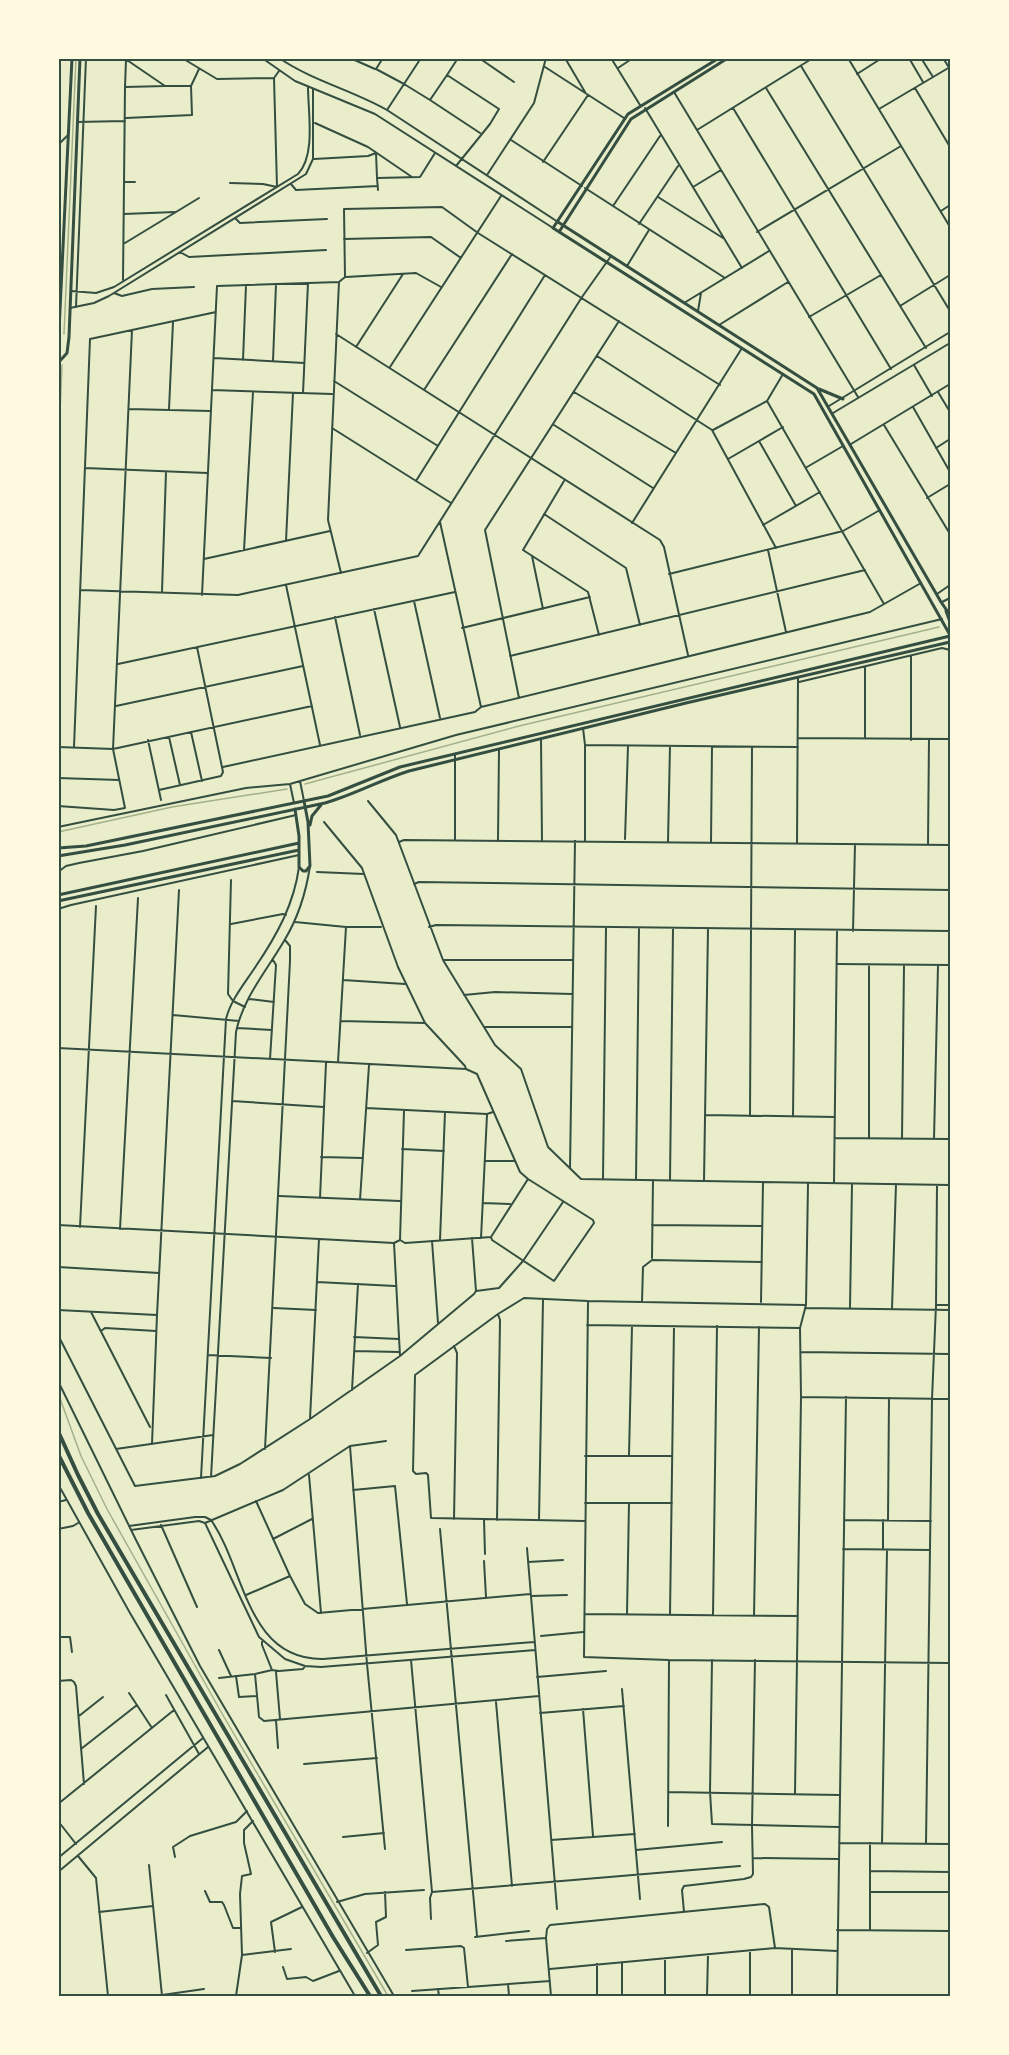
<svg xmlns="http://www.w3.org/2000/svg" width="1009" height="2055" viewBox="0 0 1009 2055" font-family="'Archivo Narrow',sans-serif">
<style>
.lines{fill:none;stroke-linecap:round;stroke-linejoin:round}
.stream{stroke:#a3b18a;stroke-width:1.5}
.minor{stroke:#344e41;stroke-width:2}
.tertiary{stroke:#344e41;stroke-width:2}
.secondary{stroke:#344e41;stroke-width:3}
.primary{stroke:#344e41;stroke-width:3}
.motorway{stroke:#344e41;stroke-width:4}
.neatline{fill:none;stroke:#344e41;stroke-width:2}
</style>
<rect width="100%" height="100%" fill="#e9edc9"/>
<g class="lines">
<!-- stream -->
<path class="stream" d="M64,334L76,58
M58,460L62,365
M305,784L519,726L939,627
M58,832L172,807L287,789
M58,1393L81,1456L107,1509L224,1717L388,1996"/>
<!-- minor -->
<path class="minor" d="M124,58L165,86H191
M182,58L217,79L274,78
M262,58L295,81L375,114L553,228
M279,58C313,81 352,90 387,110L558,222
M350,58L375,69
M383,58L376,69L404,84L421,58
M479,58L514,82
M565,58L585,92
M611,58L640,105
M848,58L950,227
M909,58L923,82
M921,58L933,77
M943,58L948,66
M801,66L950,311
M545,67L624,118
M618,68L633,58
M857,74L882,58
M447,75L458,58
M125,87L126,60
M766,88L926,348
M915,88L950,147
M674,92L858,397
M430,100L480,133
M645,108L742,268
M733,108L891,369
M879,109L950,67
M387,110L404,84L430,100L447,75L499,109L490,124L456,166
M126,118L192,115L191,86L199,69
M77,122L125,121
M315,123L368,147L412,177
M697,130L813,58
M511,140L582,186
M58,145L67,136
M314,159L368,156L376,153L377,178
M543,162L588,95
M487,175L534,103L546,58
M124,182H135
M230,183L263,184L277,187L274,78L279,71
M291,184L296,190L378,186
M693,187L721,170
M585,188L725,278
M378,190L377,178L420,177L435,153
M658,197L723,238
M613,206L660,136
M941,211L950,205
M124,214L175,212
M236,219L240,223L327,219
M639,224L678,166
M757,232L901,146
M344,239L431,237L461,258
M125,243L199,198
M180,252L189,257L326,250
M627,266L649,230
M346,277L416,273L441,287
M123,280L125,87L165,86
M339,282L345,277L344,209L442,207L478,233L720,385
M339,282L328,520L341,573
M71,291L96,293L114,287L298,174C316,155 308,112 308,87
M114,293L122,296L152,289L194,287
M684,303L769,251
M900,306L950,275
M76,307L86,58
M70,308L94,303L109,296L306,174L313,159V89
M698,311L701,293
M809,317L881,275
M719,325L788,282
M336,334L660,540L664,547L688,655
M356,347L403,274
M597,356L712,430L776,548
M214,358L304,363
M243,360L246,285
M273,361L276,284
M914,365L932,396
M390,367L501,196
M334,381L438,446
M212,390L332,394
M424,390L512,254
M574,392L676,453
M938,392L950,412
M303,393L308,283
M767,401L884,604
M913,407L950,472
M129,409L210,411
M169,409L173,322
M554,425L653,488
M884,425L950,534
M332,428L451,503
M713,430L767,401L783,374
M759,441L796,506
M851,444L950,384
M936,448L950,439
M728,459L783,427
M807,467L843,446
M85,468L207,473
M416,481L545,275
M564,481L523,550L588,592L599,635
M927,498L950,484
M544,514L626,568L640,625
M440,522L481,707
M632,523L742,348
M763,525L820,492
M286,541L293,393
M244,550L253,392
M768,550L786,632
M532,556L543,609
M204,559L330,531
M669,574L843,531L880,510
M286,585L320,745
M80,590L238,595L418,556L582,297L611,256
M162,592L166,472
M937,594L950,585
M202,595L217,286L339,282
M414,601L440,718
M942,602L950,598
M374,609L400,727
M335,617L360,735
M462,628L590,597
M510,656L865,570
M118,664L455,592
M865,667V738
M799,682L942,648L950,650
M519,698L485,530L619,321
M116,706L303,666
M583,728L585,745V841
M191,732L202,781
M169,737L180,785
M798,738L950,739
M541,739L542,841
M148,740L161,800
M911,740V656
M585,745L798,747
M58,747L113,749L312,706
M74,747L90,339L216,312
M455,754V840
M223,767L475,712L481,707L870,612L921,583
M58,778L119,780
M300,781L304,801
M290,784L294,803
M159,790L221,776L223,772L197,647
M368,801L396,835L443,960L495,1045L521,1069L548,1147L581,1179L950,1185
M58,806L114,810L125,808L113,749L132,330
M324,822L362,868L398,967L425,1023L465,1066L466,1069L477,1074L520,1172L528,1179L593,1220L594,1223L554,1281L492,1240L491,1237
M58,827L246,788L290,784L456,735L942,619
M625,839L628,746
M498,840L499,750
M399,842L404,840L950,845
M668,842L670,746
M711,842L712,747
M797,843L798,677
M928,844L929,739
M58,872L66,866L79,863L143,851L296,815
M317,872L364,874
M231,880L228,994L233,1001L245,1007
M414,884L419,882L950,890
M58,909L71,905L299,855
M295,922L346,927H381
M231,924L283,914L286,915
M429,927L436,925L950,931
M853,931L855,844
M443,960H572
M838,964L950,965
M343,980L405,984
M464,995L495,992L572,994
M249,999L274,1002
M173,1015L239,1021
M341,1021L425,1023
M484,1027H571
M237,1028L272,1030
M58,1048L466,1069
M270,1059L276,965L273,960
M338,1062L346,927
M232,1101L324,1107
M366,1108L487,1114L493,1112
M706,1115L835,1117
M750,1116L752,747
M793,1117L795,930
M835,1138L950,1139
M869,1139V965
M902,1139L904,965
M934,1139L938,965
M402,1149L444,1151
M321,1157L363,1158
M485,1161H514
M570,1168L575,841
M603,1179L606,928
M636,1180L639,928
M670,1180L673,928
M704,1181L708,929
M834,1183L837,931
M279,1196L400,1201
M320,1198L326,1063
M360,1200L369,1065
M483,1203L510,1204
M58,1225L394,1243L400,1240L405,1243L491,1237L528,1179
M652,1225L762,1226
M80,1227L96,906
M120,1229L138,898
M481,1238L487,1115
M400,1240L404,1111
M440,1240L445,1112
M432,1241L438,1323
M394,1243L400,1356
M652,1258L653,1180
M58,1267L159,1273
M317,1282L395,1286
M476,1291L499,1288L523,1261L563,1202
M588,1301L584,1657L669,1660L950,1663
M642,1302L643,1267L652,1260L762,1262
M761,1302L763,1182
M936,1305H950
M274,1308L316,1310
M805,1308L950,1310
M850,1308L852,1184
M892,1309L896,1184
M58,1310L157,1315
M91,1312L150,1427
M587,1325L800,1328
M101,1331L105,1328L156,1331
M58,1335L135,1486L215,1476L240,1464L310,1419L400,1356L474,1294L476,1291L472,1238
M354,1337L399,1339
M454,1346L457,1353L454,1519
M354,1351L399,1352
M801,1352L950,1354
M208,1355L271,1358
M58,1381L136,1540L200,1666L394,1996
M352,1390L358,1284
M801,1397L950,1399
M310,1419L319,1239
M152,1444L157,1315L179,890
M350,1446L367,1664L385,1849
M116,1449L213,1435
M265,1449L290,961V946L285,940
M629,1455L632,1326
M585,1456H672
M309,1475L321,1613
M211,1477L236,1032C243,998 267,970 284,941C298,918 306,893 310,866
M201,1478L226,1019C231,999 245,983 256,966C277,935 294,904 299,867
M353,1490L395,1486L407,1604
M256,1501L290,1576L305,1604L318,1613L530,1594
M58,1502L66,1500
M585,1503H672
M484,1520L485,1554
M497,1520L500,1320L498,1314
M539,1520L543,1300
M844,1520L931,1521
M888,1520L889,1398
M585,1521L431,1518L428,1475L426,1473L416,1474L413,1471L415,1375L498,1314L524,1298L588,1301L806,1305
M205,1523L259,1637L285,1659L305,1666L321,1667L535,1650
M205,1523L283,1490L350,1446L386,1441
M161,1525L197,1607
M129,1526L195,1517H205L211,1520C245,1568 246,1660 323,1659L534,1642
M58,1529L73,1526L78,1523
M440,1529L477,1936
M131,1530L199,1521L205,1523
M273,1539L312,1519
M527,1548L557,1909
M843,1549L930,1550
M883,1550V1520
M484,1561L486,1597
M528,1562L563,1560
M246,1595L290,1576
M531,1596L567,1595
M585,1614L798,1616
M627,1614L629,1503
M670,1615L674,1326
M713,1615L717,1326
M754,1616L759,1327
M541,1636L583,1632
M58,1637H70L72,1652
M262,1642V1645L272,1670L279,1671L303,1669L305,1666
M219,1650L231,1676
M411,1660L432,1892L430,1898L431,1919
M712,1660L710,1792L712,1824L839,1827
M276,1672L280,1719
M255,1674L259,1717L264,1721L539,1696
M236,1676L239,1697L257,1696
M537,1677L606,1671
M219,1678L255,1674L272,1670
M58,1681L71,1680L74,1682L76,1686L84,1784
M622,1689L640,1899
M129,1693L152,1728
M166,1695L199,1754
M496,1702L512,1886
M583,1709L593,1836
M540,1713L624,1706
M79,1716L103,1697
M276,1720L278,1748
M81,1749L137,1705
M304,1764L377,1758
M668,1792L840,1795
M795,1793L801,1397L800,1328L806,1305L808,1184
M58,1804L174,1710
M58,1821L76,1844
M668,1826L669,1660
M343,1837L384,1833
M551,1840L635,1834
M839,1843L950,1844
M870,1843V1930
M882,1844L887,1550
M926,1844L932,1399L936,1305L937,1185
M636,1850L722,1842
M78,1856L96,1878L108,1996
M175,1857L173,1847L190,1836L236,1822L247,1811
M58,1858L203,1738
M753,1858L839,1859
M149,1865L162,1996
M870,1871L950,1872
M58,1872L208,1747
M205,1891L210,1902H222L224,1905L233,1928H241
M432,1892L740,1866
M870,1892H950
M337,1902L365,1894L424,1890
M99,1912L153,1906
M684,1912L682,1890L684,1886L744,1879L751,1877L753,1874L752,1826L755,1660
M837,1930L950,1931
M475,1937L529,1931
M506,1941L546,1938
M406,1950L461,1946L464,1948L468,1987
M275,1952L271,1922L302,1907
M367,1953L378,1945L376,1922L386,1917L385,1892
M242,1955L291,1949
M283,1967L287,1979L306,1977L313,1981L339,1971
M550,1969L775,1948L837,1951
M508,1984L509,1996
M438,1989L439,1996
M412,1991L550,1981
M162,1995L204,1989
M211,1995L212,1996
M236,1996L242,1955L240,1894L242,1876L251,1874L244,1843V1830L253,1821
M551,1996L546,1938L547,1929L550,1925L765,1904L769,1907L775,1948
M597,1996V1964
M622,1996V1962
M665,1996V1958
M707,1996L708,1954
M750,1996V1950
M792,1996V1949
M837,1996L846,1397"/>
<!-- tertiary -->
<path class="tertiary" d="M829,406L950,332
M833,413L950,343
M58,1484L130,1613L355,1996"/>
<!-- secondary -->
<path class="secondary" d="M719,58L628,114L553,228L814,394L950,635
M558,222L817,388L941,602L950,615
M559,232L631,119L728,58
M819,389L843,399
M946,611L950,622
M295,809L299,836V867L303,871H306L310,866L308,822L304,801
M310,825L312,816L321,805
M58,848L86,846L328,796L400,767L950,636
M58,856L125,845L325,803C354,795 380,780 409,771L686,703L950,642
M58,895L299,843
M58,901L299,850"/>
<!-- primary -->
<path class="primary" d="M58,352L72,58
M58,363L67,353L69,337L80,58"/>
<!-- motorway -->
<path class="motorway" d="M58,1431L78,1475L98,1514L381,1996
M58,1454L88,1513L333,1937L370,1996"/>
</g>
<!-- border -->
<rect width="1009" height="2055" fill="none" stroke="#fefae0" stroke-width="120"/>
<rect x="60" y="60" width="889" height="1935" class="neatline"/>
</svg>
